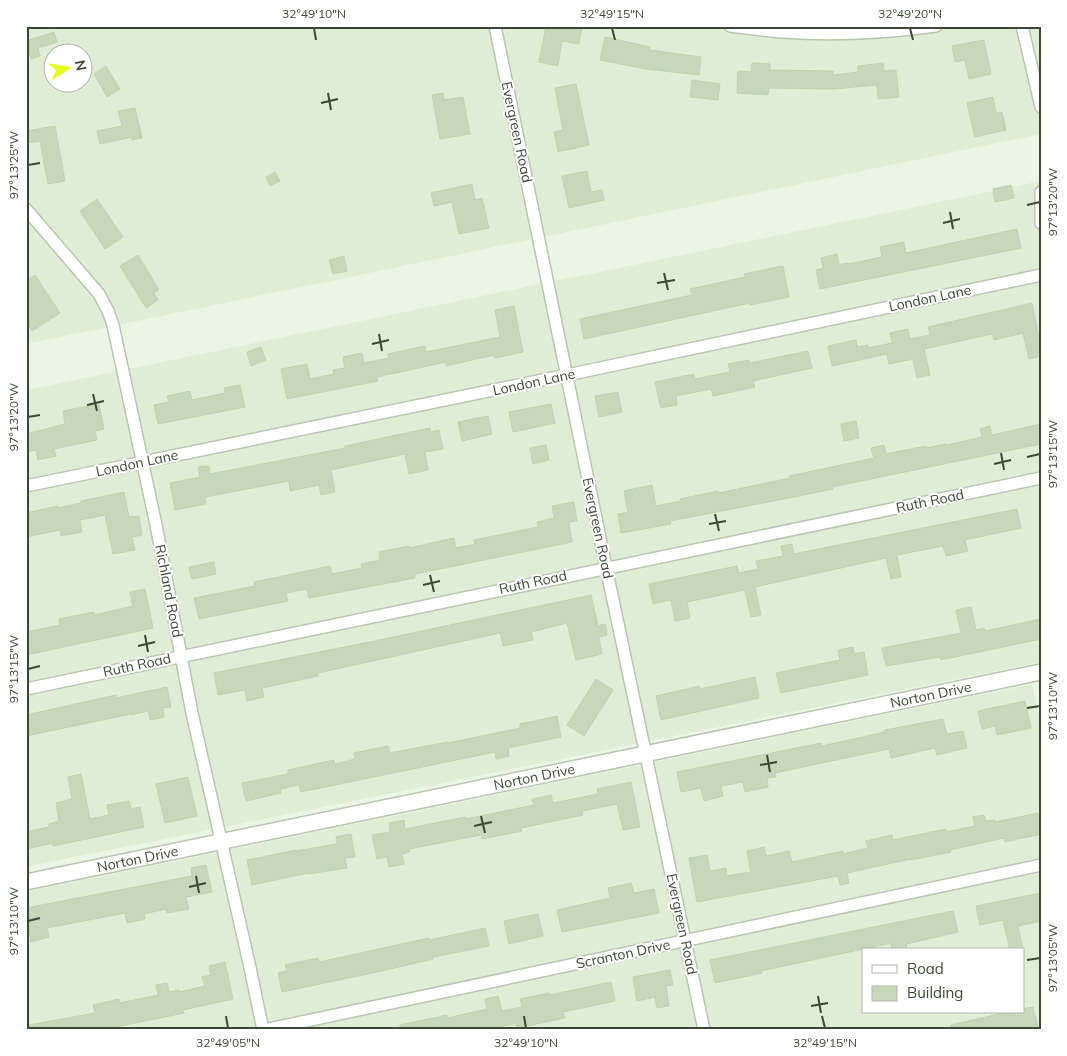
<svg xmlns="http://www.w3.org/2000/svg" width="1067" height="1056" viewBox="0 0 1067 1056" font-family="Mulish,sans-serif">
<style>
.residential{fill:#dfedd7;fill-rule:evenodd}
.building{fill:#c7d8ba;stroke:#bdd3ac}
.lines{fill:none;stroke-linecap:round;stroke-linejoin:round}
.minor-casing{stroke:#b7c7ad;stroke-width:14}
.tertiary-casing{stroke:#b7c7ad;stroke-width:18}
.minor{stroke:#fff;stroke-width:11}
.tertiary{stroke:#fff;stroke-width:15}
.ticks{fill:none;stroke:#3d4834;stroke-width:2}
.labels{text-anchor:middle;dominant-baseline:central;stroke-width:4;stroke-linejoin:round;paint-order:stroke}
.street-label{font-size:14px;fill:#3d4834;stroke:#fff}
.neatline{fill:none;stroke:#3d4834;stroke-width:2}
.ticks-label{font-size:12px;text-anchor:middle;fill:#3d4834}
</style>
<rect width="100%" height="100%" fill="#ebf5e6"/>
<!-- residential -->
<path class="residential" d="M26,26H1041V134L26,344ZM52,52H82V82H52Z
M1041,181V662L26,867V390Z
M1032,684L1041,727V1030H26V892ZM863,950H1023V1012H863Z"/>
<!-- building -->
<path class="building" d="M546,26H582L579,44L562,41L558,66L539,62Z
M54,32L57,42L38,48L40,56L31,59L26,41Z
M605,37L650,47V50L701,57L699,75L646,69L600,60Z
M984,40L991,74L969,79L965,60L955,62L952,46Z
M752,63L770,64V70L833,71V75L858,72V66L883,63L884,71L896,70L899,97L878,99L877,85L833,89L769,88L768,95L737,93L738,71L751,72Z
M106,66L120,89L107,97L94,74Z
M692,80L720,84L718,100L690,97Z
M576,84L589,145L558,152L554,132L563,130L555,88Z
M443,93L444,100L463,97L470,134L440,139L432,95Z
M993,97L996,113L1002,112L1006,130L975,137L967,103Z
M135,108L142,138L132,140V137L100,144L97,131L122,126L118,111Z
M55,126L65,181L48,184L40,141L26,143V131Z
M587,171L591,192L602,190L604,200L569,208L562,176Z
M275,172L280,181L270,186L266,177Z
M472,184L475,200L482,198L489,228L459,234L452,202L434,206L431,193Z
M1011,185L1014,198L995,202L993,189Z
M97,199L123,237L105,249L80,211Z
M1017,229L1021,248L820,289L816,270L823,268L821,258L837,254L839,265L848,263L849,264L882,257L880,247L904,242L906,253Z
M138,255L159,290L154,293L158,300L146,308L120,266Z
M344,256L347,271L333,274L329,260Z
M783,266L789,297L750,305V303L584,339L580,319L692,295L690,289L745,277L744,274Z
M35,275L60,313L32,331L26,322V281Z
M1032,303L1041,349V356L1029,359L1023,333L994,340L992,334L924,349L930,375L917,378L913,359L889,364L887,354L832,366L828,346L856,340L857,347L868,345V348L892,343L890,333L908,329L910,339L930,335L928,327Z
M514,306L523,352L495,358L494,355L446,366V362L377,377L378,381L287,399L281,369L307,364L310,379L334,374L333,370L345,368L343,357L362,353L364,363L389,358L388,354L425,346L426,352L500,337L495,310Z
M261,347L266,360L251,366L247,352Z
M808,351L812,368L753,381L755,387L713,396L711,389L676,396L677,405L661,408L655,382L694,374L695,379L730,372L728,364L749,360L750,363Z
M240,385L245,407L158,424L154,405L169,402L167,396L190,391L192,400L225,393L224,388Z
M618,392L622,412L599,417L595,396Z
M99,404L104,429L95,431L97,440L54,449L56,456L38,460L36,450L26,452V434L65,424L63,411Z
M551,404L555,423L513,432L509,412Z
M488,416L492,434L462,441L458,422Z
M856,421L859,438L844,441L841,424Z
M1041,424V444L832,487L833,489L794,497L670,521L671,524L621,533L618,514L628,512L624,491L652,485L656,506L681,501L680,499L718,491L719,493L790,478L789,476L874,458L871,448L884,445L886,454L926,446V448L946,444L947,445L982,437L980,429L990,426L992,435Z
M430,428L431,432L439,430L443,449L425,452L428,470L409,474L405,454L331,470L335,492L321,495L319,485L290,491L289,481L205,497L206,504L175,510L170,483L200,477L198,467L209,466L210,474L345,448V446Z
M546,445L549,460L533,464L530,448Z
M124,492L129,517L139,516L142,535L132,537L135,550L113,554L105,515L80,520L82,532L61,536L60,530L26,537V513L58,506V508L81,503V501Z
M574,502L577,521L569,522L572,542L415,574V578L309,598L307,589L286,593L288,601L199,619L194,598L255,586L254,582L330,566L332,574L362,568L361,564L380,560L379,552L409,546V548L454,538L456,548L475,544L474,540L538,527L537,522L554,518L552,506Z
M1017,509L1021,528L965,540L968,551L946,556L943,546L897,555L901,577L891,579L886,558L755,587L761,615L751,617L745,590L687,602L690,618L675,621L671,600L653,604L649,584L737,566L739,573L758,569L756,561L783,556L781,546L792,544L794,554Z
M214,562L216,574L192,579L189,567Z
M145,589L153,628L26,655V632L60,625L59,619L94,612V615L133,606L130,592Z
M591,595L598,626L605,624L607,635L599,637L602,654L576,660L567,623L531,632L533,640L503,646L500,633L318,673V676L262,688L264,697L247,701L245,690L218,695L214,673L370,642Z
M971,607L976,630L984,628L985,631L1041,619V639L941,660L940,657L886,666L882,648L961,633L956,610Z
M853,647L854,654L864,652L868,675L781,693L776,673L840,660L838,650Z
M755,677L759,698L661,720L656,696L699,686L700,689Z
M596,679L613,690L584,736L567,725Z
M167,687L171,707L163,708L164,717L150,720L148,711L131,715V714L26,736V715L116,695V698Z
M1025,701L1031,728L997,735L995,726L982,729L978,711Z
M557,716L561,737L508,748L509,756L496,759L495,752L301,792L299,785L280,789L281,793L246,801L242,783L288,774V770L334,760L335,764L355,759L354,753L388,746L390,753L448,742V743L520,728V724Z
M943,719L947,734L963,731L967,748L937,755L935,748L891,758L889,749L831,761L775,773L776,777L767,778L768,787L745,792L743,782L721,786L723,796L704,801L701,788L681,792L677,772L821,743L822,746L885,732V730Z
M81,774L90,819L109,815L107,805L129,801L131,809L140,807L144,827L53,846V843L26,849V832L49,827V824L59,821L56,803L72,799L68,777Z
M188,777L197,816L165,823L156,784Z
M631,782L640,827L623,830L617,804L582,811L583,815L521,828L522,831L482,839L481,835L409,849L410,852L402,854L404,864L389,867L387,857L377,859L372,835L390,832L389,823L404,820L405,829L465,817L466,819L534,805L532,799L551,795L553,803L598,794L597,789Z
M1038,813L1039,818H1041V834L1005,842L1004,838L950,850L951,852L911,860V859L847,873L849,883L840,885L838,876L697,902L689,858L707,855L710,871L726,868L727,876L751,872L747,851L764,847L766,856L789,851L792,862L843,851V854L868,848L866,841L892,835L893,840L946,829V832L975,826L973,817L984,815L986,821L995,820V822Z
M351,834L355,857L345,858L347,868L308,874V873L252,885L247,860L296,850V851L337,844L336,837Z
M206,865L212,892L186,897L189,909L167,913L166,909L144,914L145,919L127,923L125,913L68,924L47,928L49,937L31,942L29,932L26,933V908L192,876L191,868Z
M631,883L634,893L654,889L659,913L562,932L557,910L610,898L608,888Z
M1041,893V921L1018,926L1023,950H1010L1003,920L980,925L976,906Z
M953,911L958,932L906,944L907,950H892L891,943L761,971L762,973L715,983L710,960Z
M538,914L543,936L509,944L504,921Z
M485,928L489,946L433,957V959L377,972L282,992L278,973L287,971L285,965L318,958L319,962L429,938V940Z
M225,962L233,999L183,1010L184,1013L101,1030H29V1025L95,1013L93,1005L119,999L120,1003L158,995L156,985L167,983L169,992L179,990V992L205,986L202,977L211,975L209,966Z
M670,970L673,985L666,986L669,1006L657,1008L655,997L637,1001L633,977Z
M611,982L615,1001L563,1012L565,1018L517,1028L516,1023L494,1028V1030H400V1025L447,1015V1018L487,1009L485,999L498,996L502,1011L522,1007L520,999L549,993L550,995Z
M1033,1007L1038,1027L1026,1030H951V1025L1008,1012H1023V1009Z"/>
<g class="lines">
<defs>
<path id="minor" d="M495,26L606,567L704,1030
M730,26C748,28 765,31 783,32C834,36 885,33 936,26
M1022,26L1041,107
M1041,192V223
M26,209L99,294L108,311L113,325L156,525L192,713L249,963L263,1030
M26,486L567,375L1041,275
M26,689L1041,478
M264,1030L1041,865"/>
<g id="tertiary">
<path id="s1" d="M26,882L1041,672"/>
</g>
</defs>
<!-- minor casing -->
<use href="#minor" class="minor-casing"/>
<!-- tertiary casing -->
<use href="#tertiary" class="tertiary-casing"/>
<!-- minor -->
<use href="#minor" class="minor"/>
<!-- tertiary -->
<use href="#tertiary" class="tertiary"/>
</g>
<!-- ticks -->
<path class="ticks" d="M314,28L316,40M612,28L615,40M910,28L913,40M328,93L331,110M321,103L338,99M28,165L40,163M1027,205L1040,202M950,212L953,229M943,223L960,219M664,273L668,290M657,283L675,280M379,334L382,351M372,344L389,340M93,394L97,411M87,405L104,401M28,417L40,415M1001,453L1004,470M1027,457L1040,454M994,464L1011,460M715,514L719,531M709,524L726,521M430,575L434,592M423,585L440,581M145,635L148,652M138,646L155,642M28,669L40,666M1027,708L1040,706M767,755L770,772M760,765L777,762M481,816L485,833M474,826L492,822M196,876L199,893M189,887L206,883M28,921L40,918M1027,960L1040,958M818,996L821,1013M811,1006L828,1003M226,1016L228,1028M524,1016L526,1028M822,1016L825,1028"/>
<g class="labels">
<!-- street labels -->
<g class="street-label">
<text transform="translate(517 132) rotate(78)">Evergreen Road</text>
<text transform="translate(930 298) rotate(-12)">London Lane</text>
<text transform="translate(534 382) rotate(-12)">London Lane</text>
<text transform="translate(137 463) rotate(-12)">London Lane</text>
<text transform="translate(930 501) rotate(-12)">Ruth Road</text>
<text transform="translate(598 528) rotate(78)">Evergreen Road</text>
<text transform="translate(533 582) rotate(-12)">Ruth Road</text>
<text transform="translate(169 591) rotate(79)">Richland Road</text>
<text transform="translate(137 665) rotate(-12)">Ruth Road</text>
<text stroke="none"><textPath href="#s1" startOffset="924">Norton Drive</textPath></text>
<text stroke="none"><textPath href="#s1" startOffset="519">Norton Drive</textPath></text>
<text stroke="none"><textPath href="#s1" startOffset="114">Norton Drive</textPath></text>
<text transform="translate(682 924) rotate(78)">Evergreen Road</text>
<text transform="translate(623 954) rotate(-12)">Scranton Drive</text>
</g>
</g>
<!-- border -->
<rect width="1067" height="1056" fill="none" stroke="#ffffff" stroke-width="55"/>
<!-- legend -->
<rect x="862" y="948" width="162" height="65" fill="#ffffff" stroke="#b1b6ae"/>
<rect x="872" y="965" width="25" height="8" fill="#ffffff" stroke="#b1b6ae"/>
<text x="907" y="974" font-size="15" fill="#3d4834">Road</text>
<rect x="872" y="986" width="25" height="15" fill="#c7d8ba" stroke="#b1b6ae"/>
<text x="907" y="998" font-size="15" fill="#3d4834">Building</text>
<!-- north arrow -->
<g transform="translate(68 68) rotate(78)"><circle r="24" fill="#ffffff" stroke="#b1b6ae"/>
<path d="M0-4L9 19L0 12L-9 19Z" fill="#e4ff13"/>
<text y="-8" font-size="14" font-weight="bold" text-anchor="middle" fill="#3d4834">N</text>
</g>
<rect x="28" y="28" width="1012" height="1000" class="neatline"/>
<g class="ticks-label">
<text x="314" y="18">32°49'10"N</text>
<text x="612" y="18">32°49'15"N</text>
<text x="910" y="18">32°49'20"N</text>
<text transform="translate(14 165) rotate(-90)" y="4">97°13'25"W</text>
<text transform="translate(1053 202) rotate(-90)" y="4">97°13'20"W</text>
<text transform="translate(14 417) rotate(-90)" y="4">97°13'20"W</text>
<text transform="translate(1053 454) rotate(-90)" y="4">97°13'15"W</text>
<text transform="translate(14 669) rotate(-90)" y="4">97°13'15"W</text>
<text transform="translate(1053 706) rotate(-90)" y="4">97°13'10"W</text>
<text transform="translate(14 921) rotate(-90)" y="4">97°13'10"W</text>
<text transform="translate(1053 958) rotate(-90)" y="4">97°13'05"W</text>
<text x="228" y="1047">32°49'05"N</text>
<text x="526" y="1047">32°49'10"N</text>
<text x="825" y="1047">32°49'15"N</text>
</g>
</svg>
